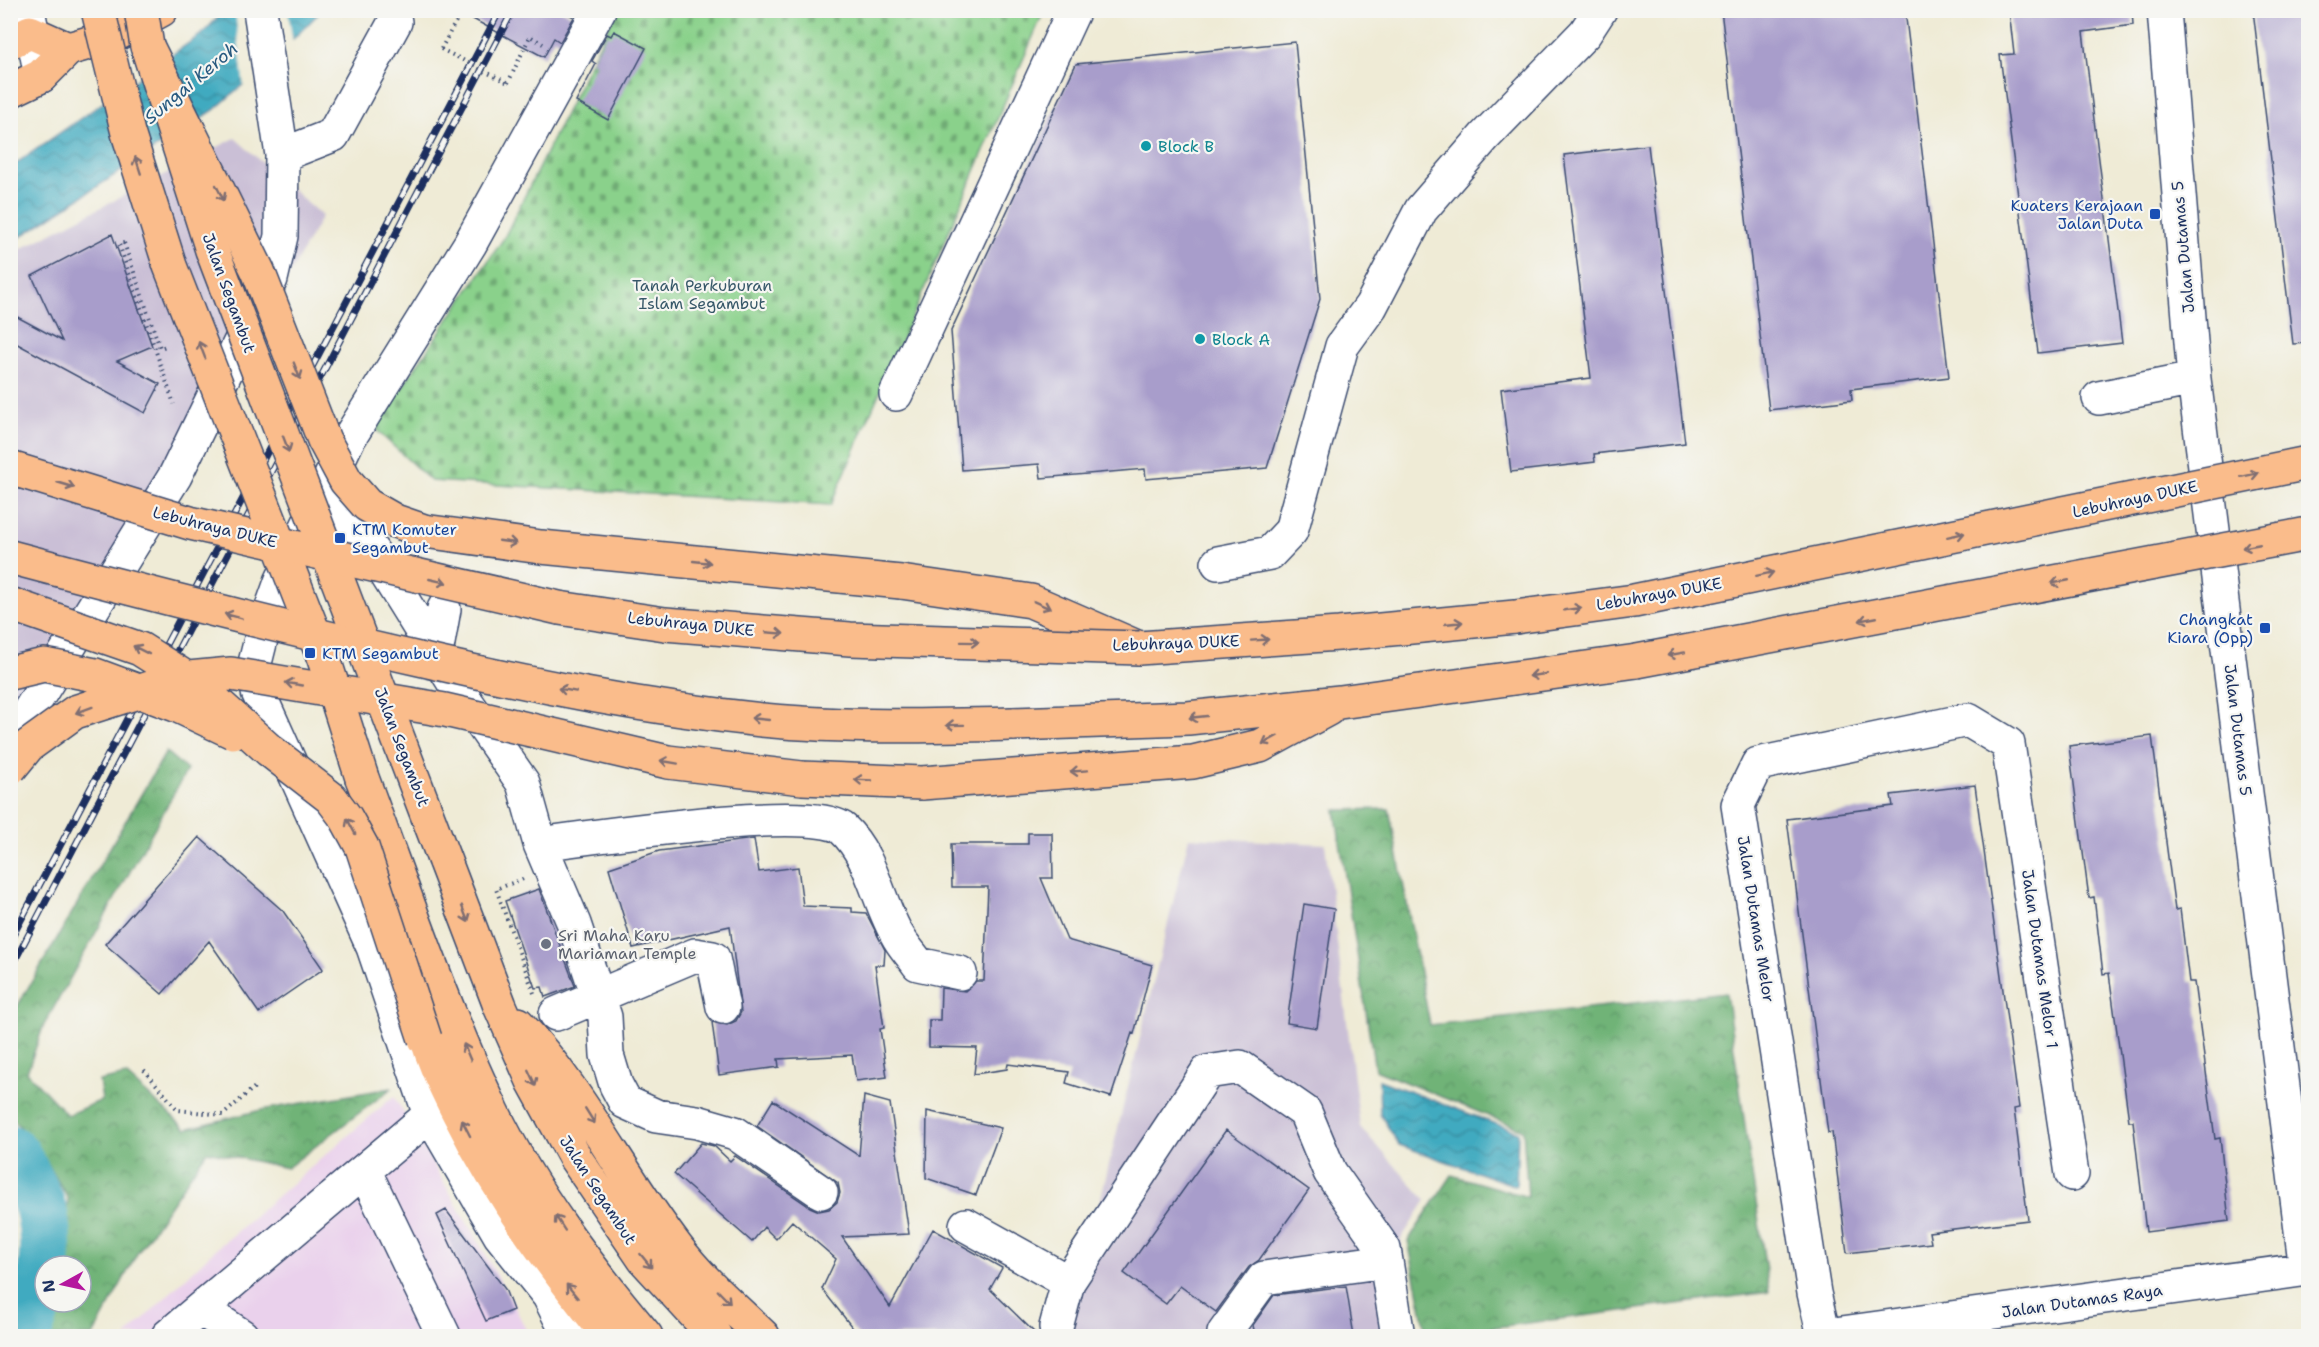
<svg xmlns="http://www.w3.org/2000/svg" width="2319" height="1347" viewBox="0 0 2319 1347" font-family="'Shantell Sans',sans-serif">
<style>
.built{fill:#ead1ec}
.industrial{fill:#cabfd6}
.forest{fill:url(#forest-crowns);stroke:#45716a;stroke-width:1.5}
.cemetery{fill:url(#cemetery-stones);stroke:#528074;stroke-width:1.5}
.water{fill:url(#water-waves);stroke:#2e6c8f;stroke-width:1.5}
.pier{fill:#efebd6}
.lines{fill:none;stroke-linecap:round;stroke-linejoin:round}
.river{stroke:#41aac0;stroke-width:52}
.building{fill:#a89dcb}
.minor-casing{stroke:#3b4b70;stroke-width:36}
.major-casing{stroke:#3b4b70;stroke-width:36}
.highway-casing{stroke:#3b4b70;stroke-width:36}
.path{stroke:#3b4b70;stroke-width:4;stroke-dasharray:1.5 4.5;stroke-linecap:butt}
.minor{stroke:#fff;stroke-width:33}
.major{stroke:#fabc8b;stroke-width:33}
.highway{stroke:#fabc8b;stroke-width:33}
.rail-casing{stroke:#1b2f5e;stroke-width:7}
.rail{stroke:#f6f6f2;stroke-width:4.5;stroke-dasharray:14;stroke-linecap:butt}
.major-bridge-casing{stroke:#3b4b70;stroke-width:36;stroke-linecap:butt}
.highway-bridge-casing{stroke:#3b4b70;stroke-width:36;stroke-linecap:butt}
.path-bridge{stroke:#3b4b70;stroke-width:4;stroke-dasharray:1.5 4.5;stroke-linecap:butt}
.major-bridge{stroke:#fabc8b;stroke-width:33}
.highway-bridge{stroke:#fabc8b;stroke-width:33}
.oneway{stroke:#7f6e72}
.culture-dot{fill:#0f9aa8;stroke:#f6f6f2;stroke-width:2}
.transit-dot{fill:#1a4fb4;stroke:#f6f6f2;stroke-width:2}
.worship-dot{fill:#6b7280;stroke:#f6f6f2;stroke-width:2}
.labels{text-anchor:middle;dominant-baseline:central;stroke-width:4.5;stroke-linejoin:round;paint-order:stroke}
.culture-label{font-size:16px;fill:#0d838f;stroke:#f6f6f2;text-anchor:start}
.transit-label{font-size:16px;fill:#164399;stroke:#f6f6f2;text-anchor:end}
.street-label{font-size:16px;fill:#1b2f5e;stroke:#f6f6f2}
.park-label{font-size:16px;fill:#375869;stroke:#f6f6f2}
.worship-label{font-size:16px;fill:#5b616d;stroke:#f6f6f2;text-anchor:start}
.water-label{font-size:18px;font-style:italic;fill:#285a80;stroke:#f6f6f2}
</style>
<defs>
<pattern id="forest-crowns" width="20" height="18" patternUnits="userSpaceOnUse" patternTransform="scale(1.5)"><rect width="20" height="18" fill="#6fb377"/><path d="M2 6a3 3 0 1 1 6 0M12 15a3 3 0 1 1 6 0" fill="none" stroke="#5a9265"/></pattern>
<pattern id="cemetery-stones" width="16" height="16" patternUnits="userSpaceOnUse" patternTransform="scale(1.5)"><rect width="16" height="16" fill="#8ad18b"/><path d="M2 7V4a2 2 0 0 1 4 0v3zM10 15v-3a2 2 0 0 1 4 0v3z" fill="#70aa75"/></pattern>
<pattern id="water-waves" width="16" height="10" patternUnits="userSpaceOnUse" patternTransform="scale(1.5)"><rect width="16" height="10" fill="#41aac0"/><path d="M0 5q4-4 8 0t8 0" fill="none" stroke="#368b9f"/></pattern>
</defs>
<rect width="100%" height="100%" fill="#f6f6f2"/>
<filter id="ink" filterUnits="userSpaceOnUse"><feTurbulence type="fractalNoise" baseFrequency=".0167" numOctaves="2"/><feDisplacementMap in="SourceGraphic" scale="12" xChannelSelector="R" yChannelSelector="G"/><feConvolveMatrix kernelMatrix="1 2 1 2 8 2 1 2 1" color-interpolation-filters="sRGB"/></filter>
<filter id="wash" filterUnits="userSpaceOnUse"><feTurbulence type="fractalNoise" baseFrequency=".008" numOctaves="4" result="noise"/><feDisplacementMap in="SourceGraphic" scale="24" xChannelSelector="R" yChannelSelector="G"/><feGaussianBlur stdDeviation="1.35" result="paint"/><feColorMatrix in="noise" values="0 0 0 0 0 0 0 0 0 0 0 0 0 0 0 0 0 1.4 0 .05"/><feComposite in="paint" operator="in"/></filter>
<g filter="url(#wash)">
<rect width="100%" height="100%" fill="#efebd6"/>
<!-- built -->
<path class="built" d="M394,1096L513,1303L529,1336H126L209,1255Z"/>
<!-- industrial -->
<path class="industrial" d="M235,138L322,216L11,775V254Z
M1189,837L1325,844L1360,1127L1426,1200L1401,1239L1414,1336H1079L1069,1328Z"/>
<!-- forest -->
<path class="forest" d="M166,752L187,770L43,1027L27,1072L67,1115L102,1100L99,1081L126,1075L186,1129L261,1110L392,1088L287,1168L207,1151L138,1252L93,1336H44L52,1302H81V1266H58L68,1199L36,1143L11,1118V1017Z
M1389,809L1430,1025L1726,993L1769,1292L1427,1336L1408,1241L1452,1175L1528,1197L1523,1130L1375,1070L1335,810Z"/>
<!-- cemetery -->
<path class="cemetery" d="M616,11H1044L831,505L431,481L374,428L504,238Z"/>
<!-- water -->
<path class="water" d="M224,11H321L278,54L214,110L11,243V167L203,33Z
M1379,1080L1518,1132L1516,1186L1399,1145L1380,1114Z"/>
<!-- pier -->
<path class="pier" d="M235,11H288L293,43L244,88Z"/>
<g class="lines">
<!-- river -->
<path class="river" d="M10,1151L15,1155C23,1173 36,1192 41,1210C51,1253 41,1297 24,1336"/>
</g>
<g id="blocks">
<!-- building -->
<path class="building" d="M456,10H561L574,17L560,42L554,38L544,57Z
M1721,10H1905L1949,377L1851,389L1852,400L1769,410Z
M2009,10H2132L2133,25L2083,32L2122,343L2038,353L2000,55L2014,54Z
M2253,10H2308V343L2293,344Z
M614,31L646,48L608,120L576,102L596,64L592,61L607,34L611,36Z
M1295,42L1320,299L1267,468L1146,479L1145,469L1041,478L1039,464L962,470L951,331L1076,64Z
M1648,145L1685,443L1594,454L1595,462L1511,472L1501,389L1591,378L1564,155Z
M112,234L152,346L117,361L160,384L145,413L10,340V313L62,341L32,276Z
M2152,736L2175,910L2180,909L2189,982H2194L2215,1139L2220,1138L2229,1221L2146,1232L2133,1121H2129L2109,973L2103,974L2094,897L2089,898L2069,746Z
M1975,785L2019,1108L2014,1109L2028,1220L1929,1232L1931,1243L1847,1253L1832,1132L1828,1133L1787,819L1893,806L1891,795Z
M1028,833H1052L1053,878H1041L1067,940L1152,965L1134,1034L1132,1033L1111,1097L1066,1083L1069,1072L1008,1064L1007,1069L974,1074L977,1048L929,1047V1020H940L941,988L965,991L976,981H984L988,887H952L951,844H1028Z
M199,837L283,911L323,969L259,1013L209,941L162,994L105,944Z
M754,839L759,872L798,867L803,906L852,908V912L866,913L885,950L884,965H875L884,1028L880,1029L887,1077L856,1081L852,1055L778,1059L779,1067L719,1075L712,1022L727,1025L736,1021L741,1012L730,926L633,948L609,868L659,851Z
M539,889L575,986L545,997L542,987L535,988L505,901Z
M1304,904L1334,909L1317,1028L1287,1023Z
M864,1096L890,1103L909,1234L842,1237L890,1307L933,1229L1002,1268L990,1289L1038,1336H859L822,1289L836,1259L792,1221L776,1239L764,1227L752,1242L674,1174L701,1143L714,1146L730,1161L735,1156L810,1207L819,1211L829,1209L837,1202L840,1193L838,1183L757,1126L773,1100L859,1156Z
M927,1111L1001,1128L976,1195L926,1178Z
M1226,1130L1309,1190L1259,1260L1249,1267L1216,1312L1180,1286L1166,1304L1124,1273Z
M446,1210L505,1289L513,1310L486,1321L437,1215Z
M1346,1286L1354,1336H1255L1253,1325L1274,1295Z"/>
</g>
</g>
<g filter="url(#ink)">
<use href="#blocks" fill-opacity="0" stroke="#3b4b70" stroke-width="1.5"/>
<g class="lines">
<defs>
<path id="minor" d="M28,10L41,76
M2164,10L2194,379L2306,1270
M282,155L333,135L395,22
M896,394L1074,10
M2099,398L2194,379
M325,490L372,551L461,694L523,783L540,844L574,924L605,1017L607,1055L616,1085L625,1102L656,1116L697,1122L735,1133L821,1192
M1218,563L1270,553L1291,531L1342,346L1371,306L1421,210L1485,136L1585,33L1600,10
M436,654L444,609
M10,742L175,476L271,279L281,236L282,155L260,10
M540,844C586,838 815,803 843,829C873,857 878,904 899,938C904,947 912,955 918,964L960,973
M556,1014L695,955L713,958L723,1007
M365,1172L444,1336
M966,1225L1068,1282
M201,1309L242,1336
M1224,1333L1264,1278L1386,1261
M168,1336L430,1115
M569,1336L549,1296L500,1235L430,1115L373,947L258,692L255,663L262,635L281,582L348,440L470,244L599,10
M1057,1336L1056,1327L1068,1282L1207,1072L1240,1067L1305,1112L1330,1172L1384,1249L1398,1336
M1820,1336L2308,1269
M1824,1336L1814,1293L1738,805L1758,764L1968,720L2008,744L2072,1174"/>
<path id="major" d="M10,42L30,32L68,49
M10,91L41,76L68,49L113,36L161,10
M362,778C404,890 441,1004 493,1112C532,1193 589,1268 646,1336
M444,859L500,1006L533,1081L576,1159L644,1259L715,1336
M420,1012C427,1050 443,1083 461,1118C501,1198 553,1267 609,1336
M518,1024C581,1091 621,1175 677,1248C701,1280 734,1308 763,1336"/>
<path id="highway" d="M901,582L1031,601L1139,648L1339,634L1515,617
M1013,724L1188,718L1340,702L1637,661
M922,783L1193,762L1260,746L1328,709"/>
</defs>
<!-- minor casing -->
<use href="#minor" class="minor-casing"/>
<!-- major casing -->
<use href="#major" class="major-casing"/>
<!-- highway casing -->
<use href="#highway" class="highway-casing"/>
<!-- path -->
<path class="path" d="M441,49L462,10
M508,83L530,36L543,44
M124,243L119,244L174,404
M124,243L160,348L166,346
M523,879L496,889L534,993
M144,1070L178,1110L223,1115L257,1085"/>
<!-- minor -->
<use href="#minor" class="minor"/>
<!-- major -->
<use href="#major" class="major"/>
<!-- highway -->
<use href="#highway" class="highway"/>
<defs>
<path id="rail" d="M10,941L500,10
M10,970L513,10"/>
</defs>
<!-- rail casing -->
<use href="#rail" class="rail-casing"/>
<!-- rail -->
<use href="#rail" class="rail"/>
<defs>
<path id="major-bridge" d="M98,10L128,133L170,266L324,659L362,778
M141,10L147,46L212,250L444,859"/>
<path id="highway-bridge" d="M147,46L258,271L324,440L346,481L367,505L395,521L424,531L541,547L901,582
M10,468L190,523L559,608L665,624L850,639L1139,648
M10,557C146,593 282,628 419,659C532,685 646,708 762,720C846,728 929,726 1013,724
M10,604L140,649L197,685L269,750L331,798L346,818L362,847L425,1039
M1515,617L1634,601L2308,463
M1637,661L2308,534
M10,673L44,665L95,675L176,705L233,732
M10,768L28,746L75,712L178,679L231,674L445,710L668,762L802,778L922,783"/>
</defs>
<!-- major-bridge casing -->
<use href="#major-bridge" class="major-bridge-casing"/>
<!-- highway-bridge casing -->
<use href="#highway-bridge" class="highway-bridge-casing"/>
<!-- path-bridge -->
<path class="path-bridge" d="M441,49L508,83"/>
<!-- major-bridge -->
<use href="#major-bridge" class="major-bridge"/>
<!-- highway-bridge -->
<use href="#highway-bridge" class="highway-bridge"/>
</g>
<!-- one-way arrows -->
<defs><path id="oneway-shaft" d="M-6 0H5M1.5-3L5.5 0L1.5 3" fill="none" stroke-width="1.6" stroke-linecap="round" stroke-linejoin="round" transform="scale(1.5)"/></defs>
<g class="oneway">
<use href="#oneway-shaft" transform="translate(138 165) rotate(-108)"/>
<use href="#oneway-shaft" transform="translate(220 193) rotate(64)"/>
<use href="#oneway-shaft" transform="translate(202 350) rotate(-111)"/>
<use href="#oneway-shaft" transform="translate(297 371) rotate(69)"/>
<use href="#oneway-shaft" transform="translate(286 444) rotate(69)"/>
<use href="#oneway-shaft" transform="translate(2250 475) rotate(-12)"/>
<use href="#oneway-shaft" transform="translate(66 485) rotate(17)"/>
<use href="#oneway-shaft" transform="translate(1956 535) rotate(-12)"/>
<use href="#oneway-shaft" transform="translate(508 542) rotate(8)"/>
<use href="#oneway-shaft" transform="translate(2251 546) rotate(169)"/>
<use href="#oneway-shaft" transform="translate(702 562) rotate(6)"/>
<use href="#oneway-shaft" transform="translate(1765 574) rotate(-12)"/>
<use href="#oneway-shaft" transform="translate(438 581) rotate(13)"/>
<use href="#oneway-shaft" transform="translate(2060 582) rotate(169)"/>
<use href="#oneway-shaft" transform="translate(1042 605) rotate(24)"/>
<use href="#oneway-shaft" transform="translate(1573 609) rotate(-8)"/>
<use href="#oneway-shaft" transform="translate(233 616) rotate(-165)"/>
<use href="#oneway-shaft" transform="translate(1868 619) rotate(169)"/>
<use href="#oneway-shaft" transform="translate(1454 623) rotate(-6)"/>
<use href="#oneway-shaft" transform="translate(775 633) rotate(5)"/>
<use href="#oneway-shaft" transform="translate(1260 640) rotate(-4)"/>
<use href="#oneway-shaft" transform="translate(970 642) rotate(1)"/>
<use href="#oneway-shaft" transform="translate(141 650) rotate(-153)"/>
<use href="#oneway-shaft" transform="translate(1676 654) rotate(170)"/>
<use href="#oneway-shaft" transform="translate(1538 675) rotate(172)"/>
<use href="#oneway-shaft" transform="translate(294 684) rotate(-170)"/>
<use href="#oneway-shaft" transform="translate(567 690) rotate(-170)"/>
<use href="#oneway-shaft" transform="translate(84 710) rotate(160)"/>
<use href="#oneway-shaft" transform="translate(1198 717) rotate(174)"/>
<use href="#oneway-shaft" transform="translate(760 719) rotate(-174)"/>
<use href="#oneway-shaft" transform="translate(955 725) rotate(179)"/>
<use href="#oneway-shaft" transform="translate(1270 740) rotate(151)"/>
<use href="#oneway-shaft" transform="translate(669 762) rotate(-170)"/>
<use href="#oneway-shaft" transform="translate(1079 771) rotate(176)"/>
<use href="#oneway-shaft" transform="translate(863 780) rotate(-177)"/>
<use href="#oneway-shaft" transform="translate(351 826) rotate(-118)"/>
<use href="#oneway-shaft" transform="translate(465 914) rotate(69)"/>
<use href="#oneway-shaft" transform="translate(467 1052) rotate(-113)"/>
<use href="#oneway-shaft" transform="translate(532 1078) rotate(65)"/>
<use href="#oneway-shaft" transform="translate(590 1116) rotate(58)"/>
<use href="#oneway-shaft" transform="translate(466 1128) rotate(-117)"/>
<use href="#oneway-shaft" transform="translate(560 1223) rotate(-123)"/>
<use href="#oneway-shaft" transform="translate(646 1261) rotate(51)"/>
<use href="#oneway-shaft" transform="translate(572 1291) rotate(-129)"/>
<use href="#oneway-shaft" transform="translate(724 1297) rotate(46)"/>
</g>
</g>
<!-- markers -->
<g class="culture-dot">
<circle cx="1146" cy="146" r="6"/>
<circle cx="1200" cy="339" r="6"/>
</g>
<g class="transit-dot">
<rect x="2149" y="208" width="12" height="12" rx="3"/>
<rect x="334" y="532" width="12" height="12" rx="3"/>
<rect x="2259" y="622" width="12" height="12" rx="3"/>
<rect x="304" y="647" width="12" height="12" rx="3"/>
</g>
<circle class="worship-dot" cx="546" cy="944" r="6"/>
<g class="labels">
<!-- culture labels -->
<g class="culture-label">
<text x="1158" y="146">Block B</text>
<text x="1212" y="339">Block A</text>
</g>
<!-- transit labels -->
<g class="transit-label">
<text x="2143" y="205">Kuaters Kerajaan<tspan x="2143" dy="18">Jalan Duta</tspan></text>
<text x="352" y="529" text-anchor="start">KTM Komuter<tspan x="352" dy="18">Segambut</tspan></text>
<text x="2253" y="619">Changkat<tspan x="2253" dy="18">Kiara (Opp)</tspan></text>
<text x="322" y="653" text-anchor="start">KTM Segambut</text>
</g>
<!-- street labels -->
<g class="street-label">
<text transform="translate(2183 247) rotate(-95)">Jalan Dutamas 5</text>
<text transform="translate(229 293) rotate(70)">Jalan Segambut</text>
<text transform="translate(2135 499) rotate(-12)">Lebuhraya DUKE</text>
<text transform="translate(215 527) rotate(14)">Lebuhraya DUKE</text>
<text transform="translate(1659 594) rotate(-10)">Lebuhraya DUKE</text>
<text transform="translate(691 624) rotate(6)">Lebuhraya DUKE</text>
<text transform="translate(1176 643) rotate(-2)">Lebuhraya DUKE</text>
<text transform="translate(2238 730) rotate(83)">Jalan Dutamas 5</text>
<text transform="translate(402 747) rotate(69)">Jalan Segambut</text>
<text transform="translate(1756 919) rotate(81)">Jalan Dutamas Melor</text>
<text transform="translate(2040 959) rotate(82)">Jalan Dutamas Melor 1</text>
<text transform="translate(598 1190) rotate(57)">Jalan Segambut</text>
<text transform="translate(2082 1301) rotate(-8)">Jalan Dutamas Raya</text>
</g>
<!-- park labels -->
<g class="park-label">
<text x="702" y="285">Tanah Perkuburan<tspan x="702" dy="18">Islam Segambut</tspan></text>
</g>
<!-- worship labels -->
<g class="worship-label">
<text x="558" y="935">Sri Maha Karu<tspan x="558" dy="18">Mariaman Temple</tspan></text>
</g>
<!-- water labels -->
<g class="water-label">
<text transform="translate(191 83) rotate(-40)">Sungai Keroh</text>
</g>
</g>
<!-- margin -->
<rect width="2319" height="1347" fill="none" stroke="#f6f6f2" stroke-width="36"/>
<!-- north arrow -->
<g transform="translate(63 1284) rotate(262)"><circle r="28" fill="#f6f6f2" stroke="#9ea6b7" stroke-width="1.5"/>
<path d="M0-4.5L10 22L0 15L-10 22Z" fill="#b5179e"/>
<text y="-9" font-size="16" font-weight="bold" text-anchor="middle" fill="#1b2f5e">N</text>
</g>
</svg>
